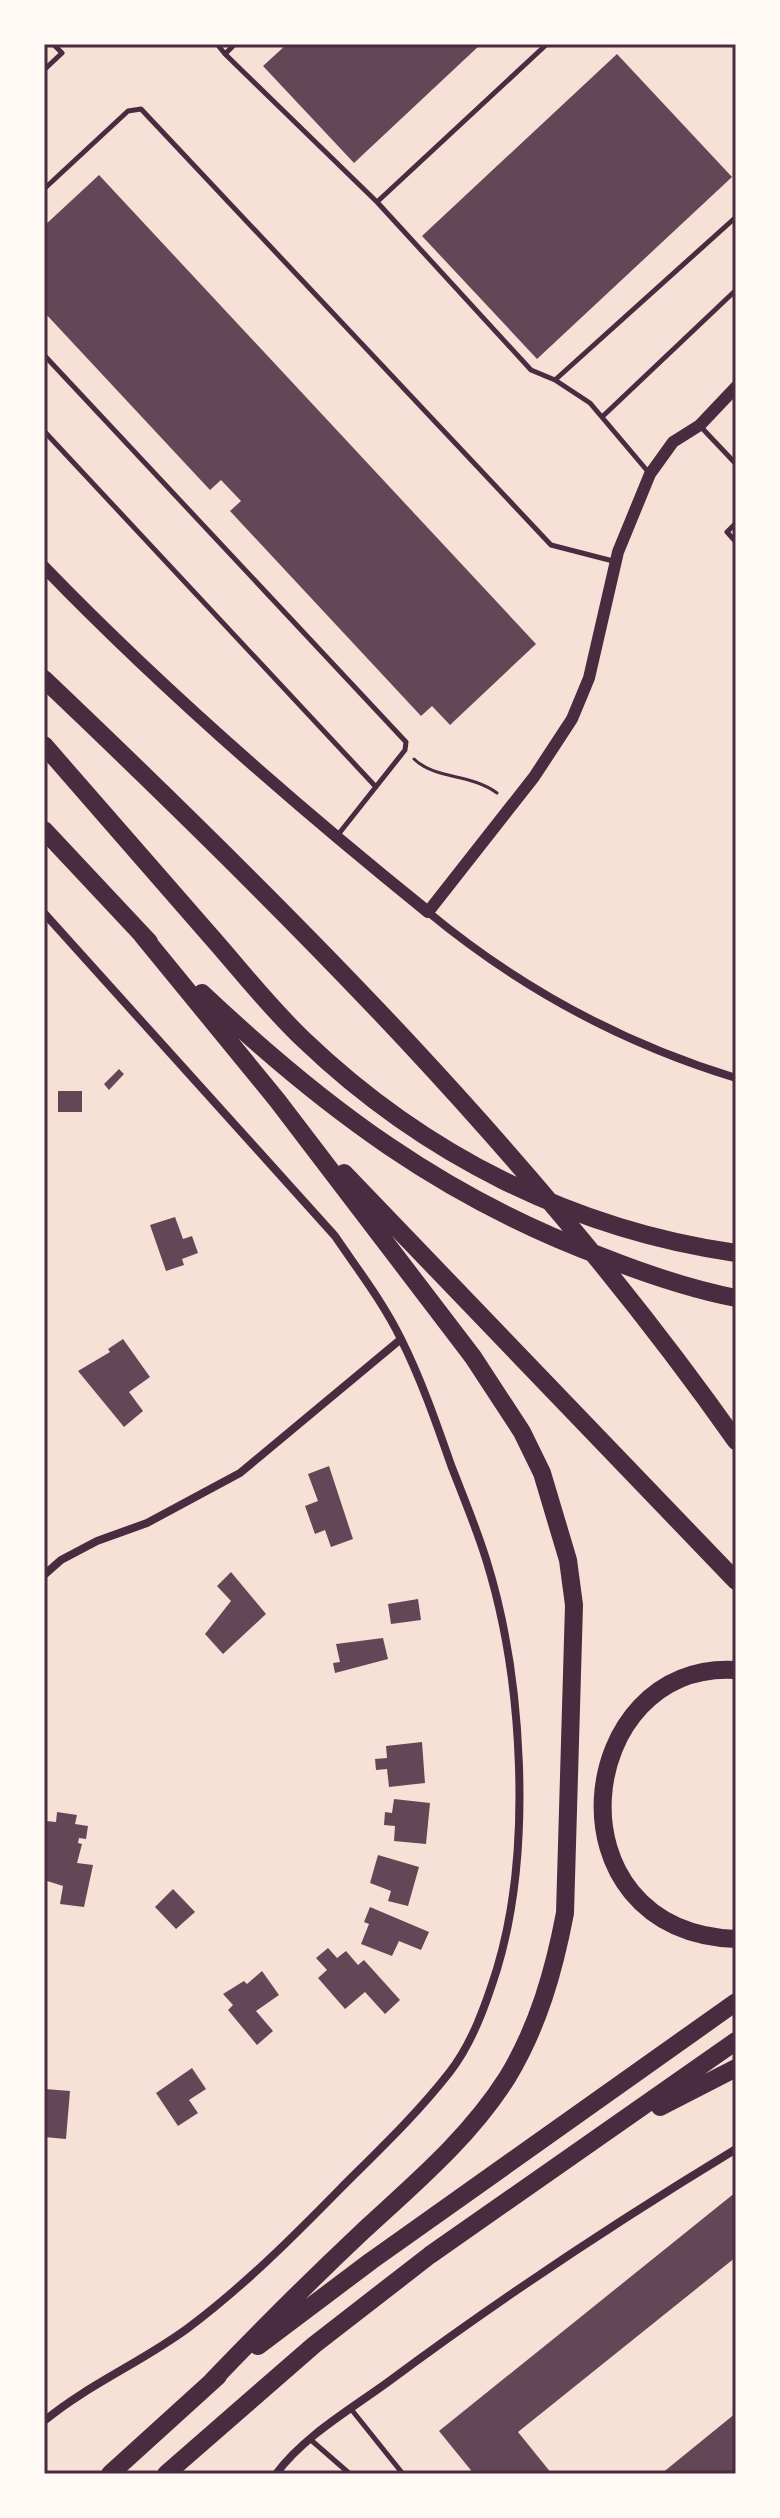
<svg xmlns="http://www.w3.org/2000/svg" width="780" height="2518" viewBox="0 0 780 2518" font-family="'Alegreya Sans',sans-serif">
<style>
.building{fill:#644757}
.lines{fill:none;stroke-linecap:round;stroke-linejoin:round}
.path{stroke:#4a2c40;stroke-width:3}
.service{stroke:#4a2c40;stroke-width:5}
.minor{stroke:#4a2c40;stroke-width:8}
.tertiary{stroke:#4a2c40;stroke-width:12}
.motorway{stroke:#4a2c40;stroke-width:18}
.neatline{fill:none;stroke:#4a2c40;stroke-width:3}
</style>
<rect width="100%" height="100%" fill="#f7e1d7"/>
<!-- building -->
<path class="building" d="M287,44H481L354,163L263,66Z
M617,54L732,177L537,359L422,236Z
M99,175L536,644L450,725L432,706L421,716L230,511L241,501L221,480L210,490L44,312V226Z
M119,1069L124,1074L109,1090L104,1084Z
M58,1091H82V1112H58Z
M175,1217L183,1239L192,1236L198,1253L182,1259L184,1265L166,1271L150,1225Z
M123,1339L150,1377L129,1392L143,1411L124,1427L78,1371L110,1352L108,1349Z
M329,1466L353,1539L331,1547L325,1530L315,1534L305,1506L318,1501L308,1474Z
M231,1572L266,1614L223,1654L205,1634L231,1601L217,1586Z
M418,1599L421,1620L391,1624L388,1604Z
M383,1638L388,1659L335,1673L333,1663L340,1662L336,1644Z
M422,1742L425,1783L389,1787L387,1769L376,1770L375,1759L387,1758L386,1746Z
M394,1799L430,1803L426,1844L394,1841L395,1826L384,1825L385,1812L392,1813Z
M57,1812L77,1815L75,1824L88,1826L86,1839L79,1838L78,1843L82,1844L77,1863L93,1865L84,1907L60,1904L63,1886L44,1880L46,1821L56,1822Z
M378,1855L419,1867L408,1906L388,1901L391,1891L370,1883Z
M173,1889L195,1912L176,1929L155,1907Z
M370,1907L429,1932L421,1950L399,1941L392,1956L361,1944L369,1924L364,1922Z
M328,1948L337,1958L346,1951L358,1965L364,1960L400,2000L385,2014L365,1992L345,2009L318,1978L327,1970L316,1958Z
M262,1971L279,1995L256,2011L273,2031L257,2045L228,2010L233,2005L223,1994L244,1981L247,1984Z
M192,2068L206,2089L189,2100L198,2113L178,2126L156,2093Z
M45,2089L70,2091L66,2139L44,2137Z
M736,2192V2257L518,2432L552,2474H474L439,2431Z
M736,2413V2474H661Z"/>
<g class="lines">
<!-- path -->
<path class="path" d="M414,759C436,780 470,773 497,793"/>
<!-- service -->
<path class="service" d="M217,44L225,54L235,44
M547,44L377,202L531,370L555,380L736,217
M225,54L377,202
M44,70L62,53L53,44
M44,189L128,111L141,109L551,545L613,561
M44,355L406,742L405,750L337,836
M555,380L590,403L650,474
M602,417L736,290
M700,426L736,464
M44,431L376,787
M736,523L727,532L736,542
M351,2409L403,2474
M311,2440L350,2474"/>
<!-- minor -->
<path class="minor" d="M428,912C521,989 621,1043 736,1078
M44,913L335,1236C358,1270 383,1302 401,1339C421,1379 436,1422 451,1465C463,1496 476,1527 486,1559C523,1677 533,1850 497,1969C486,2004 472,2044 449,2073C417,2114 378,2151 341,2188C293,2237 244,2286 188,2328C142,2362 89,2384 44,2421
M44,1575L61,1560L97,1541L147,1523L240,1473L401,1339
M276,2474C304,2436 351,2409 388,2382C501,2298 616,2222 736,2149"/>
<!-- tertiary -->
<path class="tertiary" d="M44,567C164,691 294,804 428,912L534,777L572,719L589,678L618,552L650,474L673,442L700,425L736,387"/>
<!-- motorway -->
<path class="motorway" d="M44,679C292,915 538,1160 736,1441
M44,745C98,807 153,870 207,932C239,968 269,1007 304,1040C423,1154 573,1230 736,1253
M44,830L149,942
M142,935L277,1100L473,1357L522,1432L542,1473L568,1560L574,1605L565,1913C554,1971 538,2027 507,2078C469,2138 414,2184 362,2232C311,2280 261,2330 212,2381
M202,993C324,1108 444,1198 603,1257C646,1274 690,1289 736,1298
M344,1173L736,1581
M736,1670C574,1660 543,1931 736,1939
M660,2107L736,2068
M258,2346L371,2261L736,2002
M110,2474L218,2376
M166,2474L314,2345L430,2255L736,2041"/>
</g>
<!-- border -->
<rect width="780" height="2518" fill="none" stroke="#fffaf5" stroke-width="92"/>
<rect x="46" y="46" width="688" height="2426" class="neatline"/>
</svg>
